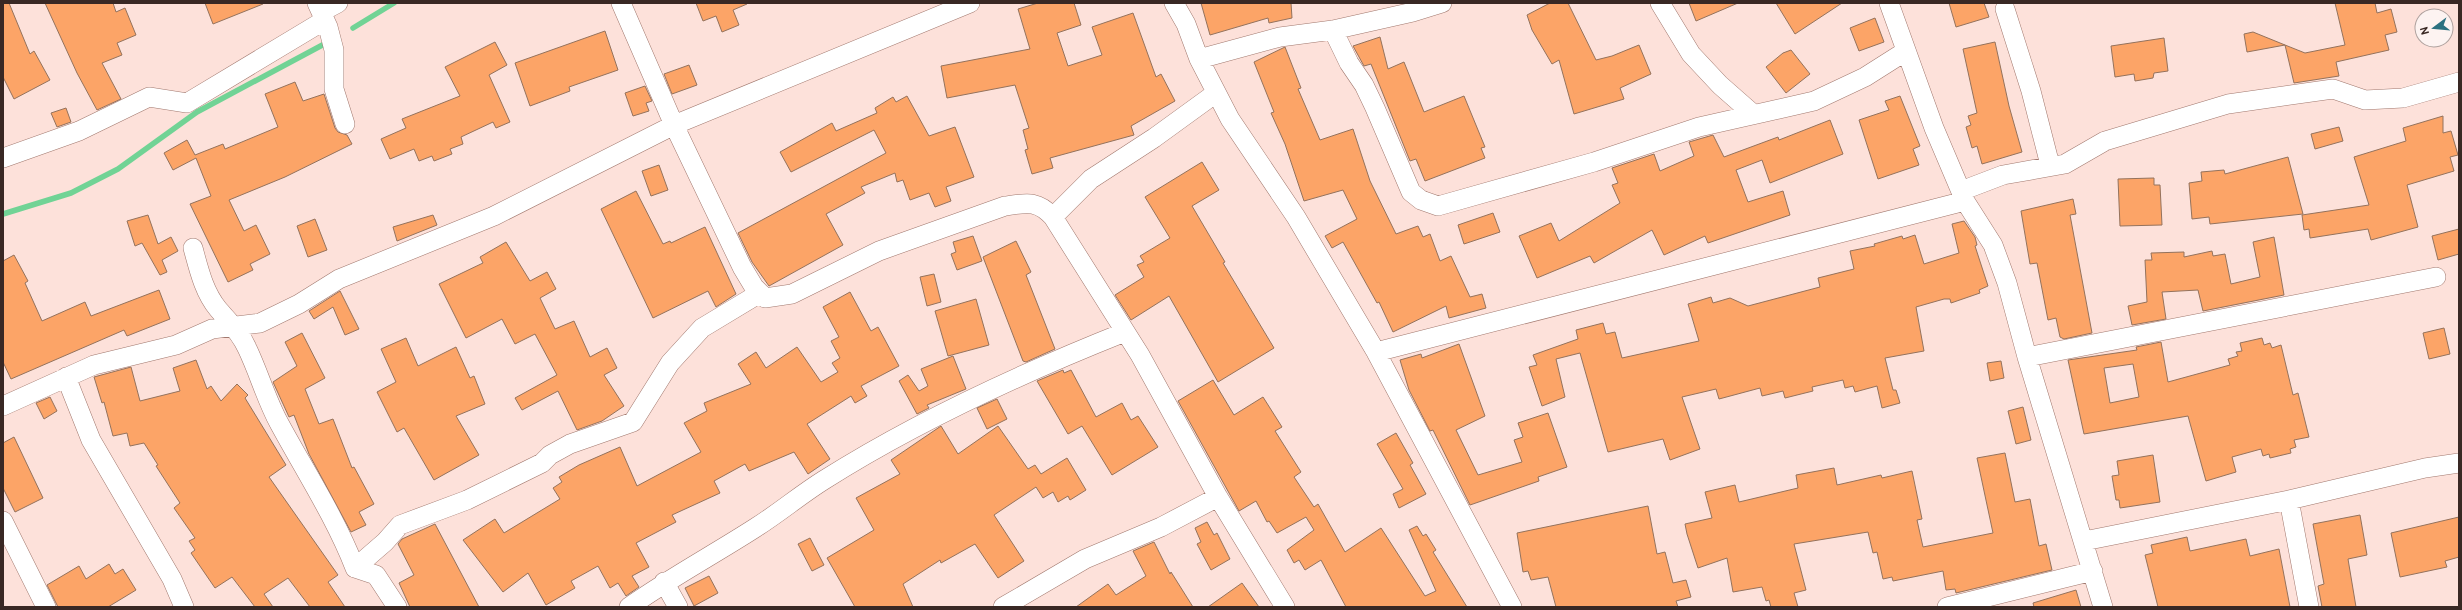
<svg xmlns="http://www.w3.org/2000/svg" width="2462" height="610" viewBox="0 0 2462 610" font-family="Overpass,sans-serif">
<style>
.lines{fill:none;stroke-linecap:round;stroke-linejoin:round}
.stream{stroke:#71d395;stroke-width:5.5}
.building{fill:#fca467;stroke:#94725c;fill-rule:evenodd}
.minor-casing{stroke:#a1786e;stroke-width:20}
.minor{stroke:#fff;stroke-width:19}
</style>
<rect width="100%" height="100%" fill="#fde1da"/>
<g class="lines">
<!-- stream -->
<path class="stream" d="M353,28L394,3
M3,214L71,193L118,169L197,112L328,42"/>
</g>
<!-- building -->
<path class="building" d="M3,3H9L30,54L34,51L50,80L14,99L3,77Z
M45,3H113L116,12L125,8L136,35L117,43L122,55L102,63L121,99L97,110L77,73Z
M205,3H263V4L213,24Z
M696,3H747V4L733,10L739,25L722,32L716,16L703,21Z
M1038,3H1074L1081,25L1057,33L1068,66L1102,55L1092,27L1133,13L1156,77L1161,74L1175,101L1131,126L1134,135L1050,158L1053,168L1032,174L1025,150L1028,149L1023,130L1029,128L1015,85L947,98L941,66L1030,49L1018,9Z
M1201,3H1291L1292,18L1269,23L1268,18L1210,35Z
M1550,3H1568L1596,60L1612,56L1639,45L1651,74L1620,88L1624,99L1574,114L1559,60L1552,64L1532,30L1527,15Z
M1689,3H1738L1696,21Z
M1776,3H1842L1795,34Z
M1949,3H1984L1989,17L1956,27Z
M2335,3H2375L2377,13L2391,9L2397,32L2385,35L2389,50L2336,62L2339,76L2294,83L2285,45L2305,53L2345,45Z
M1875,18L1884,42L1859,51L1850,28Z
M605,31L618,70L569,87L570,91L530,106L515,63Z
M2253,32L2285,45L2247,52L2244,34Z
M1380,37L1388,69L1404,62L1424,112L1464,96L1485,147L1481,148L1485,158L1425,181L1416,159L1410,161L1371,64L1364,66L1353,46Z
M2164,38L2168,71L2154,73L2153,78L2135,81L2134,74L2115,77L2111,46Z
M495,42L507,65L489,75L510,122L496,128L493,122L461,137L463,144L450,149L452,154L434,161L432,156L419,161L414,149L390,159L381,139L406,128L402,119L460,96L445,67Z
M1995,42L2009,106L2022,152L1982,164L1977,146L1972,148L1966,127L1971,125L1968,116L1977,113L1963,49Z
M1285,47L1301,88L1298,89L1320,140L1353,129L1370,181L1396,234L1418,226L1423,237L1430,234L1440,261L1451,256L1470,297L1482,294L1486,308L1449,318L1446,306L1393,332L1379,302L1377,303L1343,242L1332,248L1325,236L1357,219L1343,190L1304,201L1285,144L1271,113L1274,112L1254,62Z
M1791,50L1810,74L1786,93L1766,67L1783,53Z
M689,65L697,85L672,94L664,74Z
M295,82L303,101L324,94L335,128L338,132L347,135L352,144L285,177L229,200L244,231L256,225L270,254L250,264L253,270L228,282L190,204L211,196L196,158L173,170L164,153L187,140L195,155L223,144L225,149L278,127L265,94Z
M645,86L652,101L646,103L649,111L633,116L625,93Z
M907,96L929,136L955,127L974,177L946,187L951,201L935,207L929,193L910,200L903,180L897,182L895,173L861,187L865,193L826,214L843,245L769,286L752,262L738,233L886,153L874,130L791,172L780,152L832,123L836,131L877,113L875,108L893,97L896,102Z
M1900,96L1920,146L1913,149L1919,165L1878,179L1859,120L1889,110L1885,101Z
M66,108L71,122L57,127L51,113Z
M2443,116V133L2451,131L2458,155L2450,157L2454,171L2407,185L2418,227L2371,240L2368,229L2310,238L2309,229L2304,230L2302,215L2369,205L2354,157L2406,141L2403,128Z
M1830,120L1843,154L1770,183L1762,160L1736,170L1748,202L1783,191L1790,215L1708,243L1705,236L1664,255L1652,230L1594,263L1590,256L1537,278L1519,236L1551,223L1559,241L1620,203L1612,185L1618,183L1612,168L1654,154L1660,171L1694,156L1689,142L1713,135L1724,157L1778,137L1779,140Z
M2339,127L2343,141L2315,149L2311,134Z
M2288,157L2303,214L2210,224L2209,217L2192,219L2189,183L2202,181L2201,172L2224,170L2225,174Z
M1202,162L1219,190L1192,206L1225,262L1223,263L1274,348L1218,382L1169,296L1131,320L1115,295L1144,277L1137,265L1144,262L1140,256L1170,238L1145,197Z
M659,165L668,190L651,196L642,171Z
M2154,178V185H2160L2162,225L2120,226L2118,179Z
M636,191L663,244L670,241L671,243L705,227L736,294L716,307L708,291L653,318L601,209Z
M2073,199L2076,214L2070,215L2092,333L2064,339L2060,337L2056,318L2048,320L2037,263L2030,264L2021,211Z
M1493,213L1500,232L1464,244L1458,225Z
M148,215L158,244L171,237L178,251L162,260L167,272L160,275L142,243L135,246L127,221Z
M433,215L437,225L397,241L393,227Z
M315,219L327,250L308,257L297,226Z
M1964,221L1975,237L1977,245L1975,246L1988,286L1979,290L1980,293L1951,303L1950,299H1944L1916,307L1924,351L1885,358L1893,390H1896L1900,403L1882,408L1877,386L1855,392L1853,386L1845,388L1843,380L1812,387L1813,391L1785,398L1783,391L1762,396L1760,388L1719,399L1716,389L1682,397L1700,449L1670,460L1663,439L1608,452L1580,353L1556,359L1565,397L1542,406L1529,367L1537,365L1533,355L1578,339L1576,330L1603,323L1606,334L1615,332L1622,358L1699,341L1688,304L1711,297L1713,303L1730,298L1748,306L1820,287L1818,278L1854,269L1850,251L1875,246L1874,244L1902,236L1903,239L1915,235L1924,264L1959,253L1952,224Z
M2459,229V254L2438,260L2432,236Z
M973,236L982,261L957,270L951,254L956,252L953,242Z
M2274,237L2284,295L2203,311L2198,290L2162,292L2166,319L2132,325L2128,306L2147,302L2145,260H2152L2151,253L2184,252V257L2212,251L2213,256L2225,254L2231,284L2260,277L2253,242Z
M1016,241L1031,272L1026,275L1055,349L1026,362L1023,361L983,257Z
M506,242L530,281L547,272L556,289L540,298L555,329L574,321L590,357L607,348L617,368L604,375L624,406L602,421L577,430L558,391L522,410L515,398L557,375L535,334L515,344L502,319L466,338L439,284L483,263L480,257Z
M14,255L28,281L25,283L42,321L85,302L91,316L159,290L170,319L127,336L124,330L11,379L3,362V261Z
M934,274L941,302L927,306L920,277Z
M340,291L359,329L345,335L333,307L314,319L309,311Z
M850,292L871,331L878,327L899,366L861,386L867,396L855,403L851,396L807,424L830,459L808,474L794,452L749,471L745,464L714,481L720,493L672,515L676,522L636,543L649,567L632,576L639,587L626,596L618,583L610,588L598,566L571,581L575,588L546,605L528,573L503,592L463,540L495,519L504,533L560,499L553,488L562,482L559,477L579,465L620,447L637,486L701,452L684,423L707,411L704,403L751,384L738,364L756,352L766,368L797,347L821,382L838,372L832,363L840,358L831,341L839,337L823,307Z
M976,299L989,345L948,356L935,311Z
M2444,328L2450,354L2429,359L2423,333Z
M302,333L325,378L305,389L319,424L333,419L352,468L354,467L374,504L359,512L366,525L351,532L309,454L294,415L289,417L273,382L297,366L285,342Z
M406,338L418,366L456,347L470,378L474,376L485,404L456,416L479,455L434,480L404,428L397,432L377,392L396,382L381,349Z
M2262,338L2264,345L2270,343L2272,348L2281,345L2293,395L2298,393L2309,437L2294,440L2296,447L2290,449L2291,453L2270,458L2269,454L2263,456L2261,449L2232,457L2236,472L2206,481L2188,416L2084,434L2068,360L2137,350L2136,347L2161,342L2168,382L2230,365L2228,359L2238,356L2236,352L2242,351L2240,343ZM2133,364L2139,397L2110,403L2104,368Z
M1459,344L1485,416L1456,430L1478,475L1522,462L1514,440L1523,437L1518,423L1548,413L1567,467L1538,477L1539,481L1470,505L1433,430L1430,431L1409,390L1400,360L1421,354L1422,358Z
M953,356L966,389L927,405L929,408L917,414L899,381L908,375L919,391L928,386L921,369Z
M196,360L207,389L211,386L221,401L237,384L248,395L245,398L286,465L269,477L338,575L328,582L345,607H310L288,578L264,594L273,607H255L232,577L215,588L191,553L195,550L189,541L195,538L174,508L180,503L156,466L158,465L144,443L130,446L127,433L113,436L104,402L102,403L94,377L131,367L140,401L180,391L173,368Z
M2001,361L2004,378L1990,381L1987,363Z
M1063,370L1064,373L1071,370L1096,417L1122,403L1131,420L1138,416L1158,447L1112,475L1082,426L1068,434L1037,381Z
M1213,380L1234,415L1263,397L1282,427L1275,431L1301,472L1294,477L1314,507L1318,504L1345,552L1381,528L1425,596L1436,591L1409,530L1417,526L1423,536L1426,534L1436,550L1433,552L1467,607H1346L1321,560L1305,570L1299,560L1294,563L1287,550L1314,530L1306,517L1277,533L1269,521L1267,522L1256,501L1239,511L1178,401Z
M50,397L57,411L44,419L36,403Z
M997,399L1007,419L987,429L977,408Z
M2023,407L2031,440L2016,444L2008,411Z
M941,426L958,454L998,426L1028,469L1035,465L1041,474L1067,458L1086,490L1070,500L1068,496L1058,502L1053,492L1043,498L1036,487L994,515L1024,561L998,578L975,544L941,563L940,560L903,584L913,607H855L827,558L874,530L856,498L900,474L891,460Z
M1396,433L1413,463L1410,465L1426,494L1399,508L1393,494L1403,489L1377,444Z
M14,437L43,498L15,512L3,488V443Z
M2005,453L2015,502L2030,499L2039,546L2046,544L2052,570L1956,593L1955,589L1946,590L1943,571L1893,581L1892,577L1883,579L1877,552L1873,553L1868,532L1794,544L1806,590L1794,593L1798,607H1771L1769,600L1766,601L1762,587L1733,592L1727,558L1698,568L1687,534L1685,524L1712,518L1705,492L1735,485L1739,502L1798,488L1796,475L1834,468L1837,485L1881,475L1882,478L1912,471L1922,519L1917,520L1923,547L1993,533L1977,458Z
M2153,455L2160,502L2120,508L2119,500H2116L2112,476L2119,475L2117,461Z
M1648,506L1657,554L1665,552L1673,583L1686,580L1691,597L1676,601L1678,607H1556L1548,577L1531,580L1528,571L1523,572L1517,533Z
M2360,515L2367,555L2348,559L2356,607H2322L2318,586L2324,584L2313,524Z
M2459,517V557L2445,561L2447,567L2400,577L2391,533Z
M1207,522L1214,535L1217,533L1230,559L1211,570L1197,544L1201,542L1195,528Z
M435,524L479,607H410L399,583L414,575L398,544L402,539Z
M2187,537L2190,551L2246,539L2250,556L2279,549L2290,607H2158L2145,555L2153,553L2151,545Z
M810,538L824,565L812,571L798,544Z
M1154,542L1170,574L1171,572L1193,607H1076L1108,584L1116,595L1146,576L1133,551Z
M109,564L115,574L123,569L136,590L108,607H58L47,585L79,566L86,579Z
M709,576L718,593L694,606L685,588Z
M1242,583L1259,607H1208Z
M2076,590L2081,607H2034L2033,603Z"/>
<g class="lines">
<defs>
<path id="minor" d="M317,3L328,27L334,50V89L345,124
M621,3L674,125L742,267L754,287L765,298L792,294L879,251L1005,206C1027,203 1037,200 1053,217L1140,355L1218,497L1285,607
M1174,3L1186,24L1199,59L1230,119L1296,217L1376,352L1512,607
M1660,3L1691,54L1720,85L1753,114
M1889,3L1934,128L1965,201L1993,245L2007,283L2027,357L2103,607
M2005,9L2031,91L2050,165
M321,12L338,3
M1333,30L1349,63L1364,85L1375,108L1411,192L1421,200L1438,206L1594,162L1699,127L1814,101L1865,77L1906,51
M1199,59L1280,37L1333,30L1413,12L1442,3
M3,158L79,131L149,97L187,103L325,20
M1961,191L2003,175L2065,164L2105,141L2228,104L2333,89L2365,100L2403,98L2459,82
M1053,217L1091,179L1154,138L1216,93
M193,248C199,270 204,292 218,309C229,322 240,332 247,348C259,373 266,399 279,423C305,471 335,517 355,568L376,575L397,607
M1376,352L1965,201
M2027,357L2436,277
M66,377L91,440L172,579L184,607
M3,406L94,365L176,345L212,329L260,323L299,304L339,279L494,216L674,125L970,3
M2289,500L2309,607
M3,521L46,607
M2084,541L2289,500L2425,468L2459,463
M355,568L385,542L400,525L467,500L542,463L550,455L570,444L633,422L670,363L702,328L760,293
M664,582L678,607
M629,607C670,578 713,555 755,528C779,513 800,495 824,480C919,420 1022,373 1125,332
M1003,607L1085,559L1161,527L1218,497
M1947,607L2093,571"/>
</defs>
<!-- minor casing -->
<use href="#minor" class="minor-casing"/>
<!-- minor -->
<use href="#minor" class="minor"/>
</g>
<!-- border -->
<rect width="2462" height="610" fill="none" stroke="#392824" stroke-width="8"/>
<!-- north arrow -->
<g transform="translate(2434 28) rotate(254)"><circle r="19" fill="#fdf3f1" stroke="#afa29f"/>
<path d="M0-3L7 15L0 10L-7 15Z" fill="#2c7180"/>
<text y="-6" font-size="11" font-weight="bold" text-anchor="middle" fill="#392824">N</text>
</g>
</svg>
